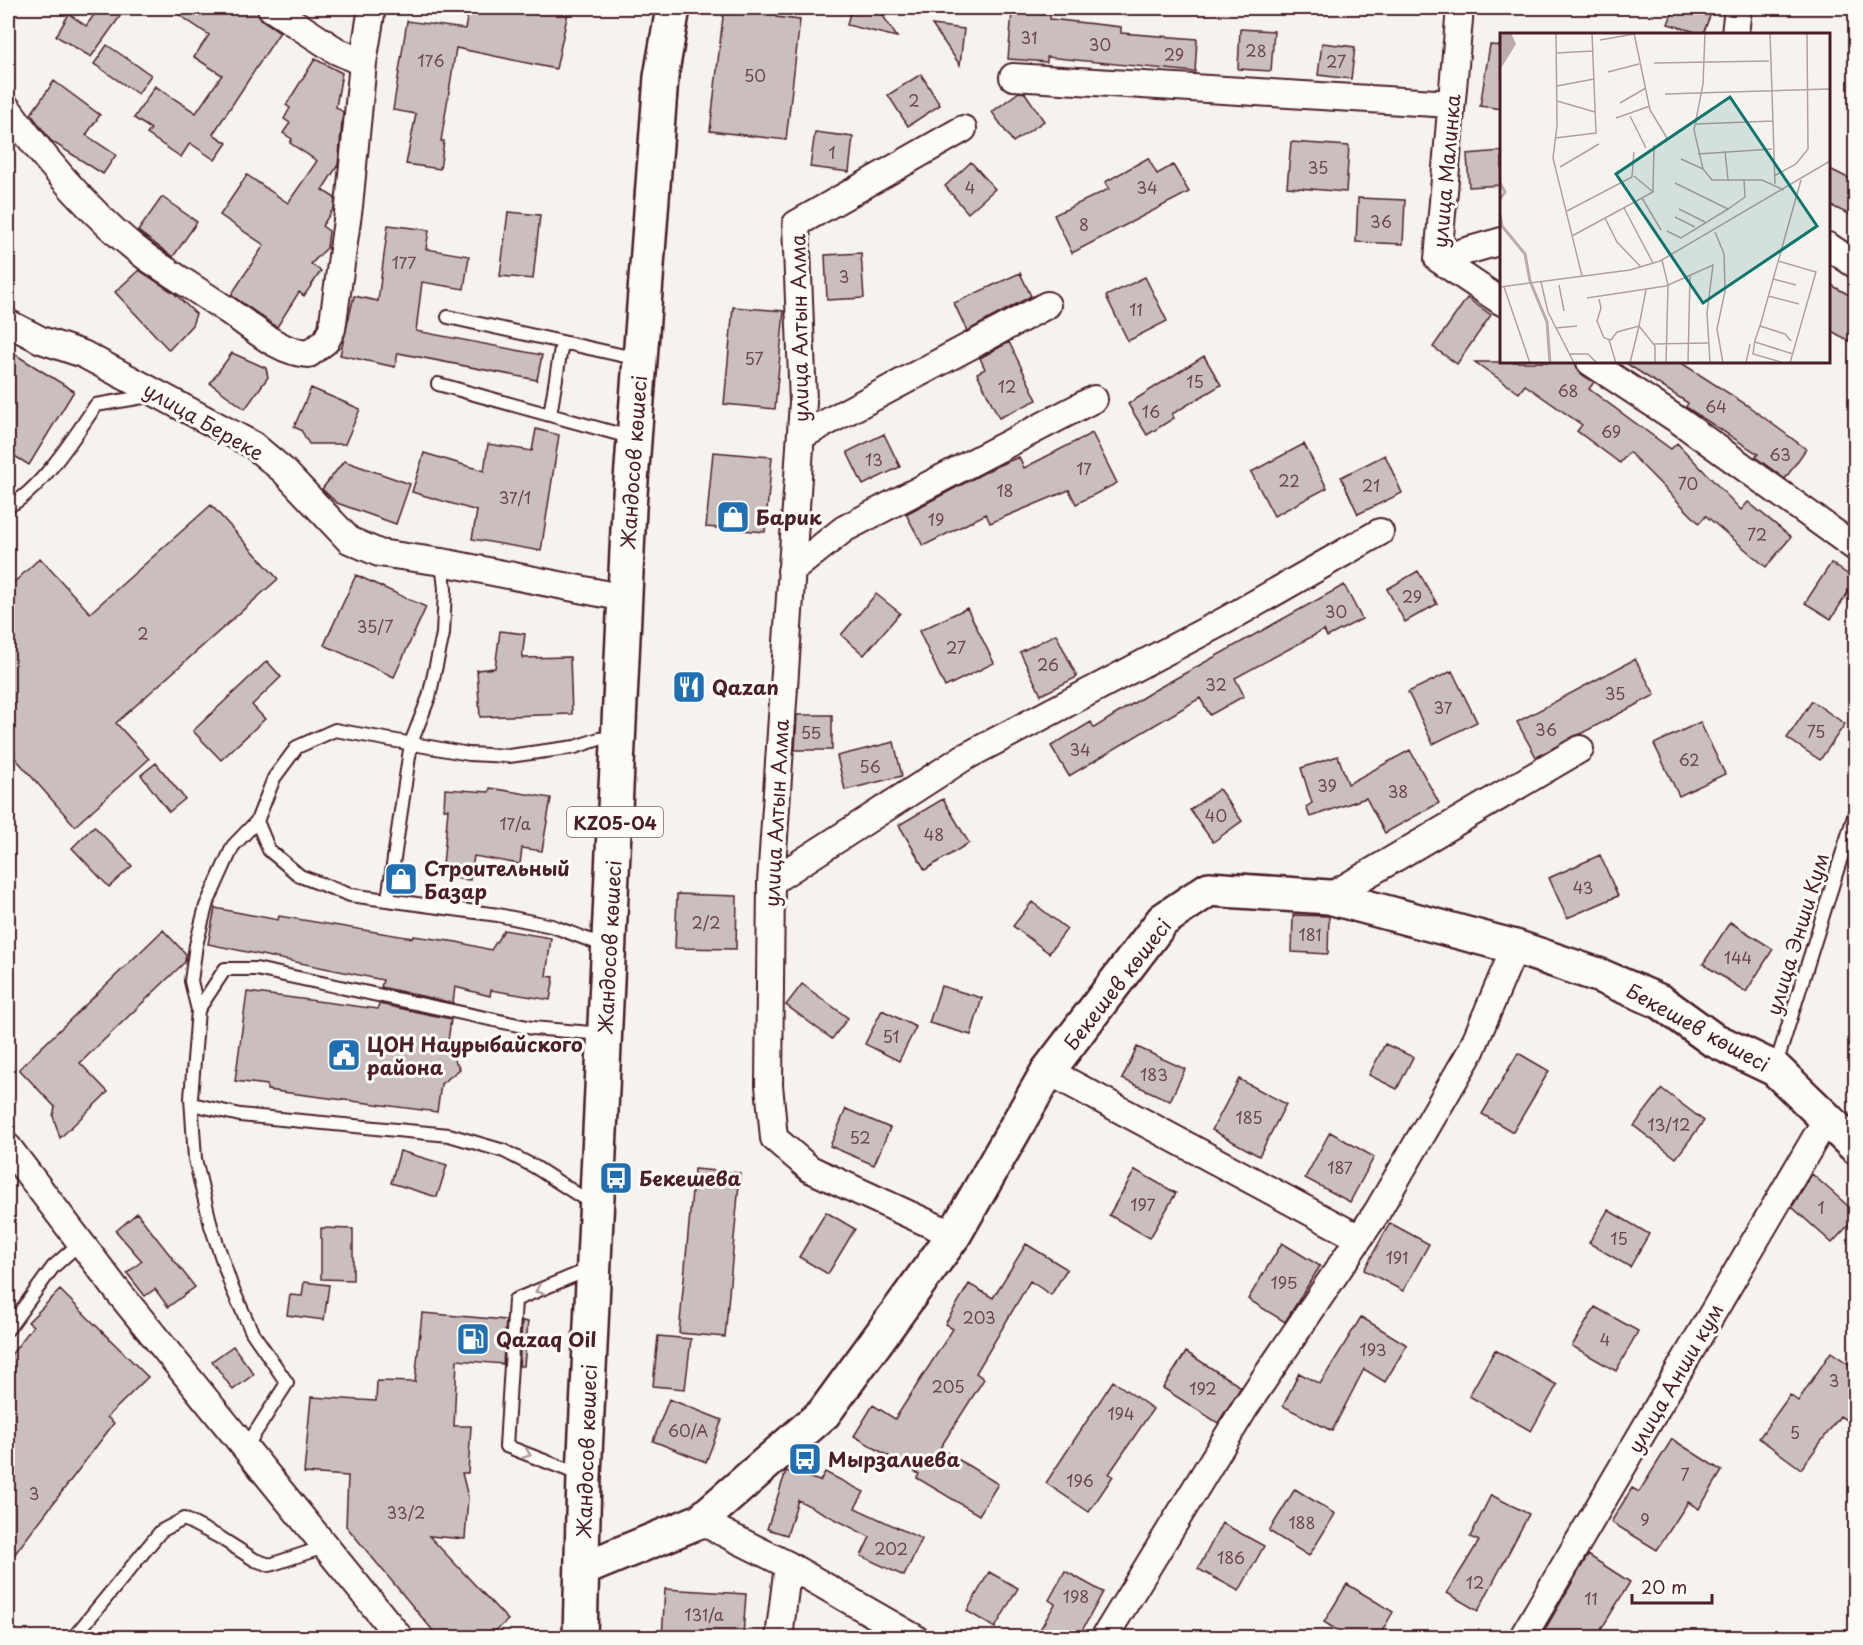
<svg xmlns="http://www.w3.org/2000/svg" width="1863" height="1645" viewBox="0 0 1863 1645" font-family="'Playpen Sans',sans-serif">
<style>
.building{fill:#cbbfbe;stroke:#4a1f2b;stroke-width:1.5}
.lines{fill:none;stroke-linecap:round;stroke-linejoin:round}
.service-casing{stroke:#4a1f2b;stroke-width:16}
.minor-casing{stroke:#4a1f2b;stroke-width:30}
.secondary-casing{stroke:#4a1f2b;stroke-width:38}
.primary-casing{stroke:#4a1f2b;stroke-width:38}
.service{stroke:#fdfcf7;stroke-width:12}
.minor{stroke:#fdfcf7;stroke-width:26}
.secondary{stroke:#fdfcf7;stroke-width:33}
.primary{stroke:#fdfcf7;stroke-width:33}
.oneway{stroke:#ac999b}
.labels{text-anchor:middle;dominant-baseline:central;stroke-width:6;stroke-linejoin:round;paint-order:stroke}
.number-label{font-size:16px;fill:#6a4750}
.shield{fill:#fdfcf7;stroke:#806168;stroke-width:1.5}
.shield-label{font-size:18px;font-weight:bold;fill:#4a1f2b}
.street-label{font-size:20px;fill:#4a1f2b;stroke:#fdfcf7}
.poi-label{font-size:20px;font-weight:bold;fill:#4a1f2b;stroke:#fdfcf7;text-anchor:start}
.inset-river{fill:none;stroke:#bbabac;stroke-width:3}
.inset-road{fill:none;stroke:#b19ea1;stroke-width:1.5}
.view{fill:#0f766e;fill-opacity:0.15;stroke:#0f766e;stroke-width:3}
.inset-edge{fill:none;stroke:#4a1f2b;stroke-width:3}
</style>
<rect width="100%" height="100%" fill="#f6f3ef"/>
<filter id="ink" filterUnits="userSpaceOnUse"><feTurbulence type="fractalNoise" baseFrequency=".0167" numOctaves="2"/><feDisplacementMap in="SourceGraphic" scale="12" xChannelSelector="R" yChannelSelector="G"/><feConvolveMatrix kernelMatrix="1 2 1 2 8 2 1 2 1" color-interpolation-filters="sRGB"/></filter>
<g filter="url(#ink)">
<!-- building -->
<path class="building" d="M99,8H126L91,57L56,36L69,14L86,26Z
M169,8H256L262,20L280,32L213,134L227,143L215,160L190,143L181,157L147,134L151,129L134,118L155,86L196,113L222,75L194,57L209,35Z
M469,8H569L556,69L456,48L441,141H444L440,169L406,164L416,114L393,110L407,21L465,29Z
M724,8H777L776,17L800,20L786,140L710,131Z
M851,8H878L897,37L847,25Z
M1674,8H1713L1703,34L1668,24Z
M1012,12L1050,15V19L1121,27V33L1197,39L1195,72L1047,57V62L1008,59Z
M932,25L964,29L960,65Z
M1240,29L1274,31L1271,71L1238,69Z
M1322,43L1355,47L1351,79L1318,75Z
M107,45L151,75L138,94L94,64Z
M1490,45L1502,46V109L1480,106Z
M315,59L342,73L336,107L343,112L338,165L322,190L335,198L334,208L322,226L329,231L327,248L311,264L321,271L304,296L299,292L277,327L231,295L264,245L220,215L247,175L288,203L317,161L290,143L292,139L283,133L290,123L284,119L290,108L286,105Z
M921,74L940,105L908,126L888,95Z
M54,81L100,115L86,135L116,155L103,174L51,141L31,114Z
M1019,92L1025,93L1044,121L1013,142L992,112Z
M815,132L853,137L849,172L810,167Z
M1291,142L1349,146L1346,192L1287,187Z
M1502,151V185L1469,187L1467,154Z
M1148,158L1157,174L1173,165L1189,192L1072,253L1054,215L1109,189L1105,182Z
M971,162L995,189L968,213L945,186Z
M1828,168L1856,182V218L1828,204Z
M162,197L197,222L173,257L138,231Z
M1358,198L1405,200L1403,244L1356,242Z
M508,212L540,215L533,279L500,276Z
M388,225L429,230L426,249L469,256L464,289L422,282L416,331L542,355L537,380L398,353L395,367L340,355L354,296L378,301Z
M861,253L864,298L827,300L825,255Z
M139,270L174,293L196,314L192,325L169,350L115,292Z
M1020,273L1031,296L967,331L954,303Z
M1145,277L1167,321L1128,341L1106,296Z
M1828,283L1856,299V345L1828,329Z
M1467,298L1491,315L1457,364L1433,347Z
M733,307L784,311L775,409L724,404Z
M1009,342L1037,400L999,418L977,373L985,369L980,358Z
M8,350L74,391L29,465L8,452Z
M232,353L266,368L268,377L245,409L210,383Z
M1204,356L1221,385L1172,414L1174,418L1147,435L1128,404Z
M1475,362H1575L1581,374L1594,382L1589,389L1671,449L1677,443L1741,510L1748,502L1791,537L1766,567L1706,516L1699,523L1629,452L1620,463L1577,431L1582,425L1525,385L1519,393Z
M1624,362H1680L1747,405L1806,449L1785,479L1755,457L1758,454L1686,407L1688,403Z
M311,388L360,409L345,444H309L301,430L294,427Z
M536,429L559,435L541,551L472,539L477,511L412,492L424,453L484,471L488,444L532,451Z
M1092,433L1117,483L1076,504L1069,490L990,523L986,514L923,546L906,514L997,466L1019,457L1024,468Z
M884,434L900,467L863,485L847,452Z
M1304,444L1327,488L1274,516L1251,472Z
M713,452L772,457L765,532L706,527Z
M1385,455L1402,493L1358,514L1341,477Z
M344,461L410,484L396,524L337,503L322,489Z
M211,505L278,579L116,723L149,759L75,826L8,750V588L40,558L90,613Z
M1831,563L1856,580L1831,619L1805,603Z
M1418,571L1437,604L1405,622L1387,589Z
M356,575L426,607L394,677L324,645Z
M1344,585L1362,619L1327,637L1324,630L1235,678L1244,696L1210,715L1200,698L1069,776L1051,746L1091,722L1094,728L1153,691Z
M876,594L900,613L864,655L841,635Z
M967,608L994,663L945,687L919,631Z
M500,631L525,634L522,658L570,657L572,714L480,717L477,670L495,668Z
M1056,634L1077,677L1041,695L1020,652Z
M1635,659L1655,695L1536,757L1517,722Z
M267,661L281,677L252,705L265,719L221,760L193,731Z
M1452,671L1477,722L1433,744L1408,692Z
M1812,701L1845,724L1820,760L1787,738Z
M797,715H832V750H795Z
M1700,722L1725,774L1679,796L1654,744Z
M894,742L902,776L845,790L837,756Z
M1410,750L1439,803L1385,833L1366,798L1310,817L1306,807L1312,803L1301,768L1338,756L1348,784Z
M156,763L185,799L169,812L141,775Z
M490,788L551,798L542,851L522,848L520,864L474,856L470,880L442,877L448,809H444L445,789L489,792Z
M1219,789L1242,821L1213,842L1190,810Z
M943,799L969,843L925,870L899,825Z
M94,826L132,866L109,887L72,848Z
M1600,855L1618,896L1567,918L1549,878Z
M677,894L737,896L736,949L675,948Z
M1032,902L1067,929L1049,953L1013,926Z
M215,908L278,920L279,916L412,938L414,936L457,942L491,950L504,930L551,938L546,976L554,977L550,1000L491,990L490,996L455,987L453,1003L381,987L383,980L208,944Z
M1293,915L1329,916L1328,954L1292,952Z
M1730,922L1773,949L1746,992L1703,964Z
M163,930L186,954L185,962L80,1063L108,1092L60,1138L53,1116L55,1107L19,1069Z
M802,984L848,1018L832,1039L786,1005Z
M941,986L982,998L971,1035L929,1023Z
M247,992L378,1009L379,1004L451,1019L447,1049L460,1069L441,1084L437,1112L267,1090V1085L235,1081Z
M882,1010L916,1027L899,1061L865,1044Z
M1385,1044L1413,1057L1397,1089L1369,1075Z
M1137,1047L1185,1069L1170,1101L1122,1079Z
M1518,1053L1549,1071L1513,1132L1482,1114Z
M1239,1079L1286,1104L1259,1156L1212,1130Z
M1662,1089L1704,1121L1676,1158L1634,1126Z
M846,1109L890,1128L874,1165L830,1146Z
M1330,1132L1374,1157L1350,1202L1305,1178Z
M400,1151L447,1165L437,1197L391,1183Z
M694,1169L740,1173L725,1337L679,1333Z
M1135,1170L1176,1193L1150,1238L1109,1215Z
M1812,1174L1856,1213V1217L1832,1243L1792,1207Z
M1608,1210L1649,1234L1630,1267L1589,1243Z
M826,1212L855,1229L828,1274L799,1257Z
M137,1213L195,1287L168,1307L155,1289L145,1296L127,1273L142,1261L116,1231Z
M1390,1223L1429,1244L1403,1291L1364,1270Z
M321,1228L353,1229V1280L321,1279Z
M1282,1243L1320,1266L1285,1322L1248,1299Z
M1026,1244L1067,1269L1051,1295L1030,1281L976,1373L984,1379L940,1448L998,1484L979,1515L917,1478L919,1474L854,1436L873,1405L895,1419L953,1329L945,1324L969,1284L993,1298Z
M304,1282L329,1285L324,1320L287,1315L290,1295L302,1296Z
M60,1290L148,1377L107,1417L114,1423L8,1563V1359L33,1326L28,1322Z
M1595,1307L1638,1331L1616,1371L1572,1346Z
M422,1313L506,1320L503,1364L457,1360L454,1426H471L468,1473H462L468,1497L465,1539L429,1536L508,1620L487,1638H439L346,1526L348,1476L304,1473L311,1397L376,1401L377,1381L415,1382Z
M1361,1317L1407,1345L1385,1382L1364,1369L1332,1431L1283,1406L1299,1373L1320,1384Z
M522,1321L528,1322L524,1366H519Z
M658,1336L691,1339L685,1389L653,1386Z
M233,1346L254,1374L233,1390L212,1361Z
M1495,1350L1557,1385L1531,1431L1469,1396Z
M1186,1352L1241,1387L1218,1423L1163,1388Z
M1831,1352L1856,1369V1426L1840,1416L1801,1469L1759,1438L1790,1395L1798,1401Z
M1113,1381L1153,1409L1109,1474L1113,1476L1089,1512L1046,1483Z
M669,1399L722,1420L706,1462L653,1441Z
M1672,1439L1722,1471L1699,1509L1688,1502L1657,1550L1611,1522L1632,1488L1639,1492Z
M786,1471L820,1481L825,1472L864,1492L855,1508L922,1539L904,1576L861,1556L870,1537L798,1500L787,1535L767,1529Z
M1295,1489L1335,1514L1309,1556L1269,1531Z
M1491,1495L1529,1514L1478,1611L1447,1593L1479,1541L1470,1537Z
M1222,1523L1264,1546L1239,1591L1198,1569Z
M1588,1555L1630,1582L1596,1638H1540Z
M1065,1571L1103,1592L1078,1638H1035L1055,1604L1049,1600Z
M989,1572L1018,1588L995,1628L967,1611Z
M1347,1584L1393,1612L1378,1638H1349L1324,1622Z
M665,1589L746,1594L743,1636L712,1634V1638H662Z"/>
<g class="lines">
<defs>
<path id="service" d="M448,317L562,342
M438,384L633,438
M550,415L562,342L638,359
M8,506C38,494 77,433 96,405L155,395
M388,899L411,743L429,697L443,634L445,589L442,562
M608,947L552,926L498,915L350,895L300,876L269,850L257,821L274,778L297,747L335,730L469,754L509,756L575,747L599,739L617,737
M198,1010L191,981L196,945L206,906L233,846L257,821
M1775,1068L1856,810
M192,1104L240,1115L449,1135L504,1151L535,1167L594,1205
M8,1329L53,1267L81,1242
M246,1447L287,1383L252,1332L232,1288L211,1226L195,1159L191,1098L198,1010L225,969H256L532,1028L603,1034
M581,1475L506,1446L515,1300L592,1268
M73,1638L161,1531L184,1519L219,1537L255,1560L270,1565L327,1546"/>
<path id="minor" d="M271,8L337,51L363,63
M1460,8L1438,259L1502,302
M1735,34L1738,8
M1013,77L1451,104
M8,109C48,164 94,219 149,259C176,277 203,294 230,312C253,328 280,353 309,354L326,341L332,329L349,206L363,63L372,8
M1828,246L1856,265
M1438,259L1502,241
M8,323L41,340L83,354L253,445L284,471L349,540L379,553L442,562L625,598
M1590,362L1681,422L1856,548
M801,436L1047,305
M791,571L844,529L1094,399
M771,882L963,758L1226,620L1380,532
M1329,897L1580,749
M1048,1071L1359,1238
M8,1147L116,1289L400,1638
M954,1235L810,1169L774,1138L769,1085L771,882L803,402L796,224L963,129
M700,1521L788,1565L915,1638
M779,1638L788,1565
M1104,1638L1246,1406L1377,1212L1471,1051L1515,947
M1522,1638L1827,1118"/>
<path id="secondary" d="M583,1569L700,1521L824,1413L954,1235L1048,1071L1163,920L1209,889L1329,897L1515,947L1598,975L1661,1002L1712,1039L1775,1069L1856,1147"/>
<path id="primary" d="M580,1638L584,1476L629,508L661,77L673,8"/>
</defs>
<!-- service casing -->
<use href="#service" class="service-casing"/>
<!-- minor casing -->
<use href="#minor" class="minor-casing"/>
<!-- secondary casing -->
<use href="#secondary" class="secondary-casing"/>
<!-- primary casing -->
<use href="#primary" class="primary-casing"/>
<!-- service -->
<use href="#service" class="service"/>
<!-- minor -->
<use href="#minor" class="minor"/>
<!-- secondary -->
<use href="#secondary" class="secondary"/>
<!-- primary -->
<use href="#primary" class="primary"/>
</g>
<!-- one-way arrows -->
<defs><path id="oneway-chevron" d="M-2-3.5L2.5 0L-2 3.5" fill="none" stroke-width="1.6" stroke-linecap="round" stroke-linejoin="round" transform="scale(1.5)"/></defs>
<g class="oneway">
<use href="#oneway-chevron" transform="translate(539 1290) rotate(157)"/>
<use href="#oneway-chevron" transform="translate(527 1454) rotate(21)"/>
</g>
</g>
<!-- icons -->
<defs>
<symbol id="shop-square" viewBox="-11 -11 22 22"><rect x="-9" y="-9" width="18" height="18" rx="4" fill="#1f6fb2" stroke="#fdfcf7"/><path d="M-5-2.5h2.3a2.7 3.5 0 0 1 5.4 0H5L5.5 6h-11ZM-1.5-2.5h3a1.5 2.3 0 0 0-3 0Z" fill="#fff"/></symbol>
<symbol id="restaurant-square" viewBox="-11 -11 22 22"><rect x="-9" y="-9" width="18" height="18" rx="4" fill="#1f6fb2" stroke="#fdfcf7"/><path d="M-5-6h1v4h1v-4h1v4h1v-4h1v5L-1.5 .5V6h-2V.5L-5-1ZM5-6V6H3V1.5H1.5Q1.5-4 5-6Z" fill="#fff"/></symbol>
<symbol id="civic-square" viewBox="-11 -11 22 22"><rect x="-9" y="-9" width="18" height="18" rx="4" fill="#1f6fb2" stroke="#fdfcf7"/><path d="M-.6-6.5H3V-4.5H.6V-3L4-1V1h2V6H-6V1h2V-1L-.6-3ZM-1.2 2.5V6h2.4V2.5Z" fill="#fff"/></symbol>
<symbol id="bus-square" viewBox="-11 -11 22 22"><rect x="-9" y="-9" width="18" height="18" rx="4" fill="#1f6fb2" stroke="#fdfcf7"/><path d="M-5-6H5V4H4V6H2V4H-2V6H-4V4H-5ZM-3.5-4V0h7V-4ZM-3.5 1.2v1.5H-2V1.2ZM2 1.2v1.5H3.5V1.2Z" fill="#fff"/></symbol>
<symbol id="fuel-square" viewBox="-11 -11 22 22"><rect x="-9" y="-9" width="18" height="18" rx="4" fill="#1f6fb2" stroke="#fdfcf7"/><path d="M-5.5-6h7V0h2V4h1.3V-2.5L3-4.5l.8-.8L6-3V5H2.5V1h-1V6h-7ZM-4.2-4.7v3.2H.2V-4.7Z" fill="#fff"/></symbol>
</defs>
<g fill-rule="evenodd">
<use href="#shop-square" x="714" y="498" width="38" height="38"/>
<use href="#restaurant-square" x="670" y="668" width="38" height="38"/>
<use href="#shop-square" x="382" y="860" width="38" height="38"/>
<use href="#civic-square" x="325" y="1036" width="38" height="38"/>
<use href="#bus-square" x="597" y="1159" width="38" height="38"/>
<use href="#fuel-square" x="454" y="1320" width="38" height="38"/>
<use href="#bus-square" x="786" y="1440" width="38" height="38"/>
</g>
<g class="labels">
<!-- number labels -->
<g class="number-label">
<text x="1029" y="37">31</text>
<text x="1100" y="44">30</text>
<text x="1256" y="50">28</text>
<text x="1174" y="54">29</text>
<text x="431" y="60">176</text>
<text x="1336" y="61">27</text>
<text x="755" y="75">50</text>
<text x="914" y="100">2</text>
<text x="832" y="152">1</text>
<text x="1318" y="167">35</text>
<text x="970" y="187">4</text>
<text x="1147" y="187">34</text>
<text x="1381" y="221">36</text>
<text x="1084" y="224">8</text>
<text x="404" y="262">177</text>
<text x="844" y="276">3</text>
<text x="1136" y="309">11</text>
<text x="754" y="358">57</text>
<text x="1195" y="381">15</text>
<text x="1007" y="386">12</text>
<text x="1568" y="390">68</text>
<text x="1716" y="406">64</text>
<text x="1151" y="411">16</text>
<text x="1611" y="431">69</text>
<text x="1780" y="454">63</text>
<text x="874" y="459">13</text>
<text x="1084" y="468">17</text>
<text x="1289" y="480">22</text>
<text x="1688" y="483">70</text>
<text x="1371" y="485">21</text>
<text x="1005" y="490">18</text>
<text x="515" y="497">37/1</text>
<text x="936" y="519">19</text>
<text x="1757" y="534">72</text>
<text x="1412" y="596">29</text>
<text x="1336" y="611">30</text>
<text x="375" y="626">35/7</text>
<text x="143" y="633">2</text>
<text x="956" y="647">27</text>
<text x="1048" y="664">26</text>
<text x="1216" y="684">32</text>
<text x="1615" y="693">35</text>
<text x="1443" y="707">37</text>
<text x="1546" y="729">36</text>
<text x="1816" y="731">75</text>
<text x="811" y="732">55</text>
<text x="1080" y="749">34</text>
<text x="1689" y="759">62</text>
<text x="870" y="766">56</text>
<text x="1327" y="785">39</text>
<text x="1398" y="791">38</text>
<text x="1216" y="815">40</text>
<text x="515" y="823">17/а</text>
<text x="934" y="834">48</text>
<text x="1583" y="887">43</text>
<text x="706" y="922">2/2</text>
<text x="1310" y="934">181</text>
<text x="1738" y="957">144</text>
<text x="891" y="1036">51</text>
<text x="1154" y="1074">183</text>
<text x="1249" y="1117">185</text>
<text x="1669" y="1124">13/12</text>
<text x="860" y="1137">52</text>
<text x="1340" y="1167">187</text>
<text x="1143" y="1204">197</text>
<text x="1821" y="1207">1</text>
<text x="1619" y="1238">15</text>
<text x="1397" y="1257">191</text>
<text x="1284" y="1282">195</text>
<text x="979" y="1317">203</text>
<text x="1605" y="1339">4</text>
<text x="1373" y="1349">193</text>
<text x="1834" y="1380">3</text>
<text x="948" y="1386">205</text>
<text x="1203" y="1388">192</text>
<text x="1121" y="1413">194</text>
<text x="688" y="1430">60/А</text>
<text x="1795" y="1432">5</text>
<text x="1685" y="1474">7</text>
<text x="1080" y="1480">196</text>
<text x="34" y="1493">3</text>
<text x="406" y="1512">33/2</text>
<text x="1645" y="1519">9</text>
<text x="1302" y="1522">188</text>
<text x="891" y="1548">202</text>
<text x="1231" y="1557">186</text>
<text x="1475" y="1582">12</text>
<text x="1076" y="1596">198</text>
<text x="1591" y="1598">11</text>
<text x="704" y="1614">131/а</text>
</g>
<!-- shield labels -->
<rect class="shield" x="567" y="807" width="96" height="30" rx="4.5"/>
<g class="shield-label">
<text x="615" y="822">KZ05-04</text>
</g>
<!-- street labels -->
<g class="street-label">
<text transform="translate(1446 171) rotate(-85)">улица Малинка</text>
<text transform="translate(799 328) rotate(-91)">улица Алтын Алма</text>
<text transform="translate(204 421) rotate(30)">улица Береке</text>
<text transform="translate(633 462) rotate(-86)">Жандосов көшесі</text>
<text transform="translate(776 813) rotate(-87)">улица Алтын Алма</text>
<text transform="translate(1797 934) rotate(-73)">улица Энши Кум</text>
<text transform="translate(609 947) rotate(-87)">Жандосов көшесі</text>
<text transform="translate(1117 984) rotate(-52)">Бекешев көшесі</text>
<text transform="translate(1698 1027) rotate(29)">Бекешев көшесі</text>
<text transform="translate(1675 1378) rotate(-60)">улица Анши кум</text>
<text transform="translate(586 1451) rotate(-88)">Жандосов көшесі</text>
</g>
<!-- poi labels -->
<g class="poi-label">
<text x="756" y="517">Барик</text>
<text x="712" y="687">Qazan</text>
<text x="424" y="868">Строительный<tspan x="424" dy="23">Базар</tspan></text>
<text x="367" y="1044">ЦОН Наурыбайского<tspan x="367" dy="23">района</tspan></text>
<text x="639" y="1178">Бекешева</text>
<text x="496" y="1339">Qazaq Oil</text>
<text x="828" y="1459">Мырзалиева</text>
</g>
</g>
<!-- overview -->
<g transform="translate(1500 33)">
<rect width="330" height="330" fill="#f6f3ef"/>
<path d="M0,0H11L16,11L0,37Z" fill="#bbabac"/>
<path class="inset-river" d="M0,150L5,159L0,166M0,181L2,193L25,221L30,248L47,289L50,330"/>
<path class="inset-road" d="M56,0L57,93L53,125L82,243M134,0L150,77L167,105M205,0L203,51L194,97L203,136L212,147H262L284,157M270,0L275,151M100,7L134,1M56,20L93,18M154,30L269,28M108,39L139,31M57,53L94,46M165,61L330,56M57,68L95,79M120,70L146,55M130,83L146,115M116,85L150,73M196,91L273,88M0,102V138M55,105L96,100L92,0M225,118L228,147M198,121L272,116M181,126L203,136M60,134L99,111M134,143L153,159M274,143L296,131L308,116L307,0M175,150L228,176M142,165L161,197M124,175L153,230M179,176L205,189M67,178L132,144L134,119M175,184L195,194M105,185L117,209L141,234M167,198L181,205L228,176L245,164L244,147M215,199L224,221L225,258L217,296L223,330M72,203L153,159L154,112M162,227L168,252L166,330M278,228L316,239L290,330M273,246L296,252M41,249L48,279L74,330M59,252L64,278M0,254L130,237L160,228L330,128M4,254L30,330M146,257L139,293L155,313V330M268,263L299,271M87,265L166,253L213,232L207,280L210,330M99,266L101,275L97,288L104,305L111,307L117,299L139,293L130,330M260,293L301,147M55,295L77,293M109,307L116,330M255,309L293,321M154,311L208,310M69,321H88L97,330M188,330L190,242M246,330L250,311M284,330L253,321L255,307L260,293L285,301L291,308"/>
<path class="view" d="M230,64L317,193L203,270L116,141Z"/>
<rect width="330" height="330" class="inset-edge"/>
</g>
<!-- margin -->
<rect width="1863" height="1645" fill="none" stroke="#fdfcf7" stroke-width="30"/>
<rect x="15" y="15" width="1833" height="1615" fill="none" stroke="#4a1f2b" stroke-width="2" filter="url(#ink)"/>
<!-- scale -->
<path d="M1632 1594v9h80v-9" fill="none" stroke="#4a1f2b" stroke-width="3"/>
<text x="1641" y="1594" font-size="18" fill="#4a1f2b" stroke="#fdfcf7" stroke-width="4.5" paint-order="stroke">20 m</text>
</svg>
